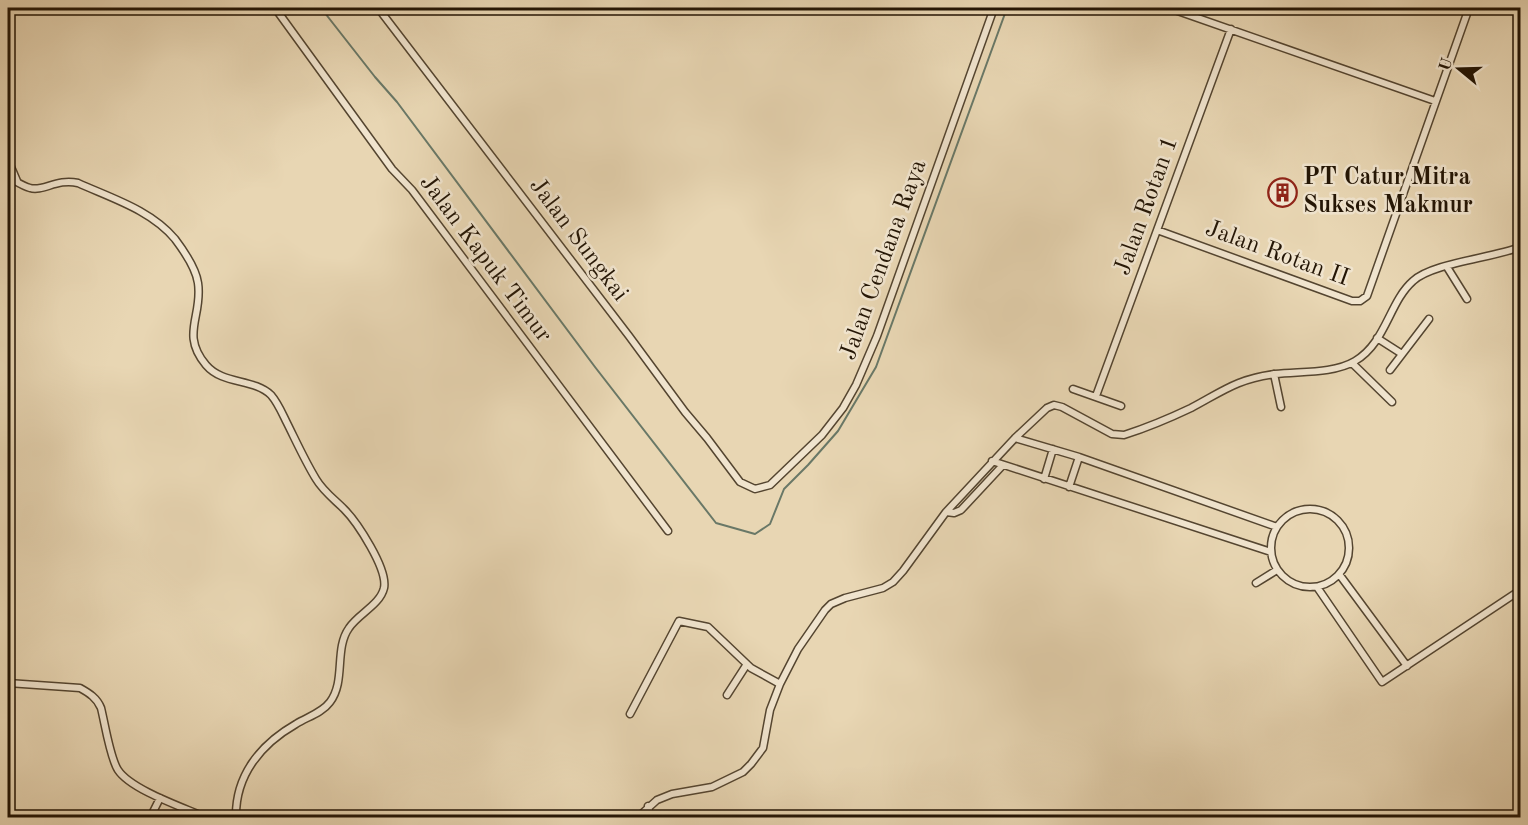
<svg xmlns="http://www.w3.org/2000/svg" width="1528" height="825" viewBox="0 0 1528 825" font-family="'Old Standard TT',serif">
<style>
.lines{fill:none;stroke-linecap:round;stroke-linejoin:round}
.stream{stroke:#697867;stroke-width:2}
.street-casing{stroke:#544530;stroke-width:9}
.street{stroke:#f0e4ce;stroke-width:6}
.labels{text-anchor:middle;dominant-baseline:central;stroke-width:5;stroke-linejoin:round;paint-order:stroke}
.poi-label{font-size:24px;font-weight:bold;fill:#231505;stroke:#f0e4ce;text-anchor:start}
.street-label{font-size:24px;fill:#231505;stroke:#f0e4ce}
</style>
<rect width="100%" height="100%" fill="#e8d6b3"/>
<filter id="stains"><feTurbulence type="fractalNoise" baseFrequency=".00333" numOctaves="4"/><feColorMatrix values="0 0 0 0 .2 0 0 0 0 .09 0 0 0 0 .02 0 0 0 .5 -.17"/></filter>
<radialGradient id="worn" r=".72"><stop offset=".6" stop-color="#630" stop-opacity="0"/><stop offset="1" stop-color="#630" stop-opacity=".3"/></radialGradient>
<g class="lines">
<!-- stream -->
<path class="stream" d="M321,8L375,77L397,102L595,367L716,523L755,534L770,524L784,489L808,465L838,431L876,367L1007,8"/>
<defs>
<path id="street" d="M275,8L392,169L412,190L668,531
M378,8L629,336L685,412L707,438L740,482L755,489L770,485L822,435L843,408L856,385L877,336L994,8
M1169,8L1435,101
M8,160L17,181
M8,177C14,180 22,186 30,188C43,192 57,178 78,183C111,198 151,210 175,239C184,251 196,268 198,283C203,316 180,334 206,365C223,385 253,378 271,395C278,403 282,413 287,423C296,441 305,461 316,479C323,491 334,499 344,509C357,522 388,569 384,588C380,605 358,614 349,628C334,649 346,681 330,702C322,713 307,717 296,724C261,744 235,775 236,818
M1157,230L1352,301H1360L1367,296L1469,8
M1447,267L1467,299
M1377,338L1402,354
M1352,363L1392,402
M1390,370L1429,319
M1274,374L1281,407
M1073,389L1121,406
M1096,396L1231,29
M1015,438L1079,457L1277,527
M992,461L1271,552
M1044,479L1053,449
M1069,487L1079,457
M1271 548a39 39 0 1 1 78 0a39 39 0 1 1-78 0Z
M946,512L954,513L961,510L1003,465
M1339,574L1407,666
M1256,583L1277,570
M1317,587L1382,682L1516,593
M8,683L80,688C89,693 97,698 101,708C105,724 110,758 118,770C131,790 185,808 207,818
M727,695L747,664
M630,714L679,621L708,627L751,668L780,684
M648,806L651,818
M150,818L160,798
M637,818L657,800L672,794L712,787L743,772L751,764L763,748L770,710L780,684L798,649L825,610L831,604L845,598L883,588L893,582L903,571L946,512L1015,438L1047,408L1054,405L1062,407L1112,434L1124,435C1146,428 1170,418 1191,408C1223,391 1237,379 1275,374C1300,371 1333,374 1355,361C1386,343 1389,302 1413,281C1432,263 1493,258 1520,247"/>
</defs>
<!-- street casing -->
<use href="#street" class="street-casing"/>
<!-- street -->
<use href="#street" class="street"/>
</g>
<!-- icons -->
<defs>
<symbol id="building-ring" viewBox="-11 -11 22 22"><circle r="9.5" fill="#f0e4ce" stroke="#8f2418" stroke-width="1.5"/><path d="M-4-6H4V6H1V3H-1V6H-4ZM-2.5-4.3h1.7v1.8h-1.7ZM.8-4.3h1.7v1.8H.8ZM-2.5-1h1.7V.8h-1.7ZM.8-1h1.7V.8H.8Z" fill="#8f2418"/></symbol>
</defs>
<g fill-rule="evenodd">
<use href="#building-ring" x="1266" y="176" width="33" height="33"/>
</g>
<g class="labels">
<!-- poi labels -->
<g class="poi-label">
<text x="1303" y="178">PT Catur Mitra<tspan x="1303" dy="28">Sukses Makmur</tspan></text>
</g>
<!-- street labels -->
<g class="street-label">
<text transform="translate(1147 206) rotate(-70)">Jalan Rotan 1</text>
<text transform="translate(578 240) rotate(53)">Jalan Sungkai</text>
<text transform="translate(1277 254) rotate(20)">Jalan Rotan II</text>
<text transform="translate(485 259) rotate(53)">Jalan Kapuk Timur</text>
<text transform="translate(884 260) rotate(-70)">Jalan Cendana Raya</text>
</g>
</g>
<!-- margin -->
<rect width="1528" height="825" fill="none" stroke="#e8d6b3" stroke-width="30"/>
<rect x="9" y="9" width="1510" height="807" fill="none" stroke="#231505" stroke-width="3"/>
<rect x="15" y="15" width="1498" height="795" fill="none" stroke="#231505" stroke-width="1.5"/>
<!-- north arrow -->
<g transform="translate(1459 69) rotate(289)" stroke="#f0e4ce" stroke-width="4.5" paint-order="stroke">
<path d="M0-4.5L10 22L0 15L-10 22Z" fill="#231505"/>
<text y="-9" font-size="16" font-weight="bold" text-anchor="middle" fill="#231505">U</text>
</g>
<rect width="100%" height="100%" filter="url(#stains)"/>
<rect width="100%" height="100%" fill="url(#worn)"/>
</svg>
